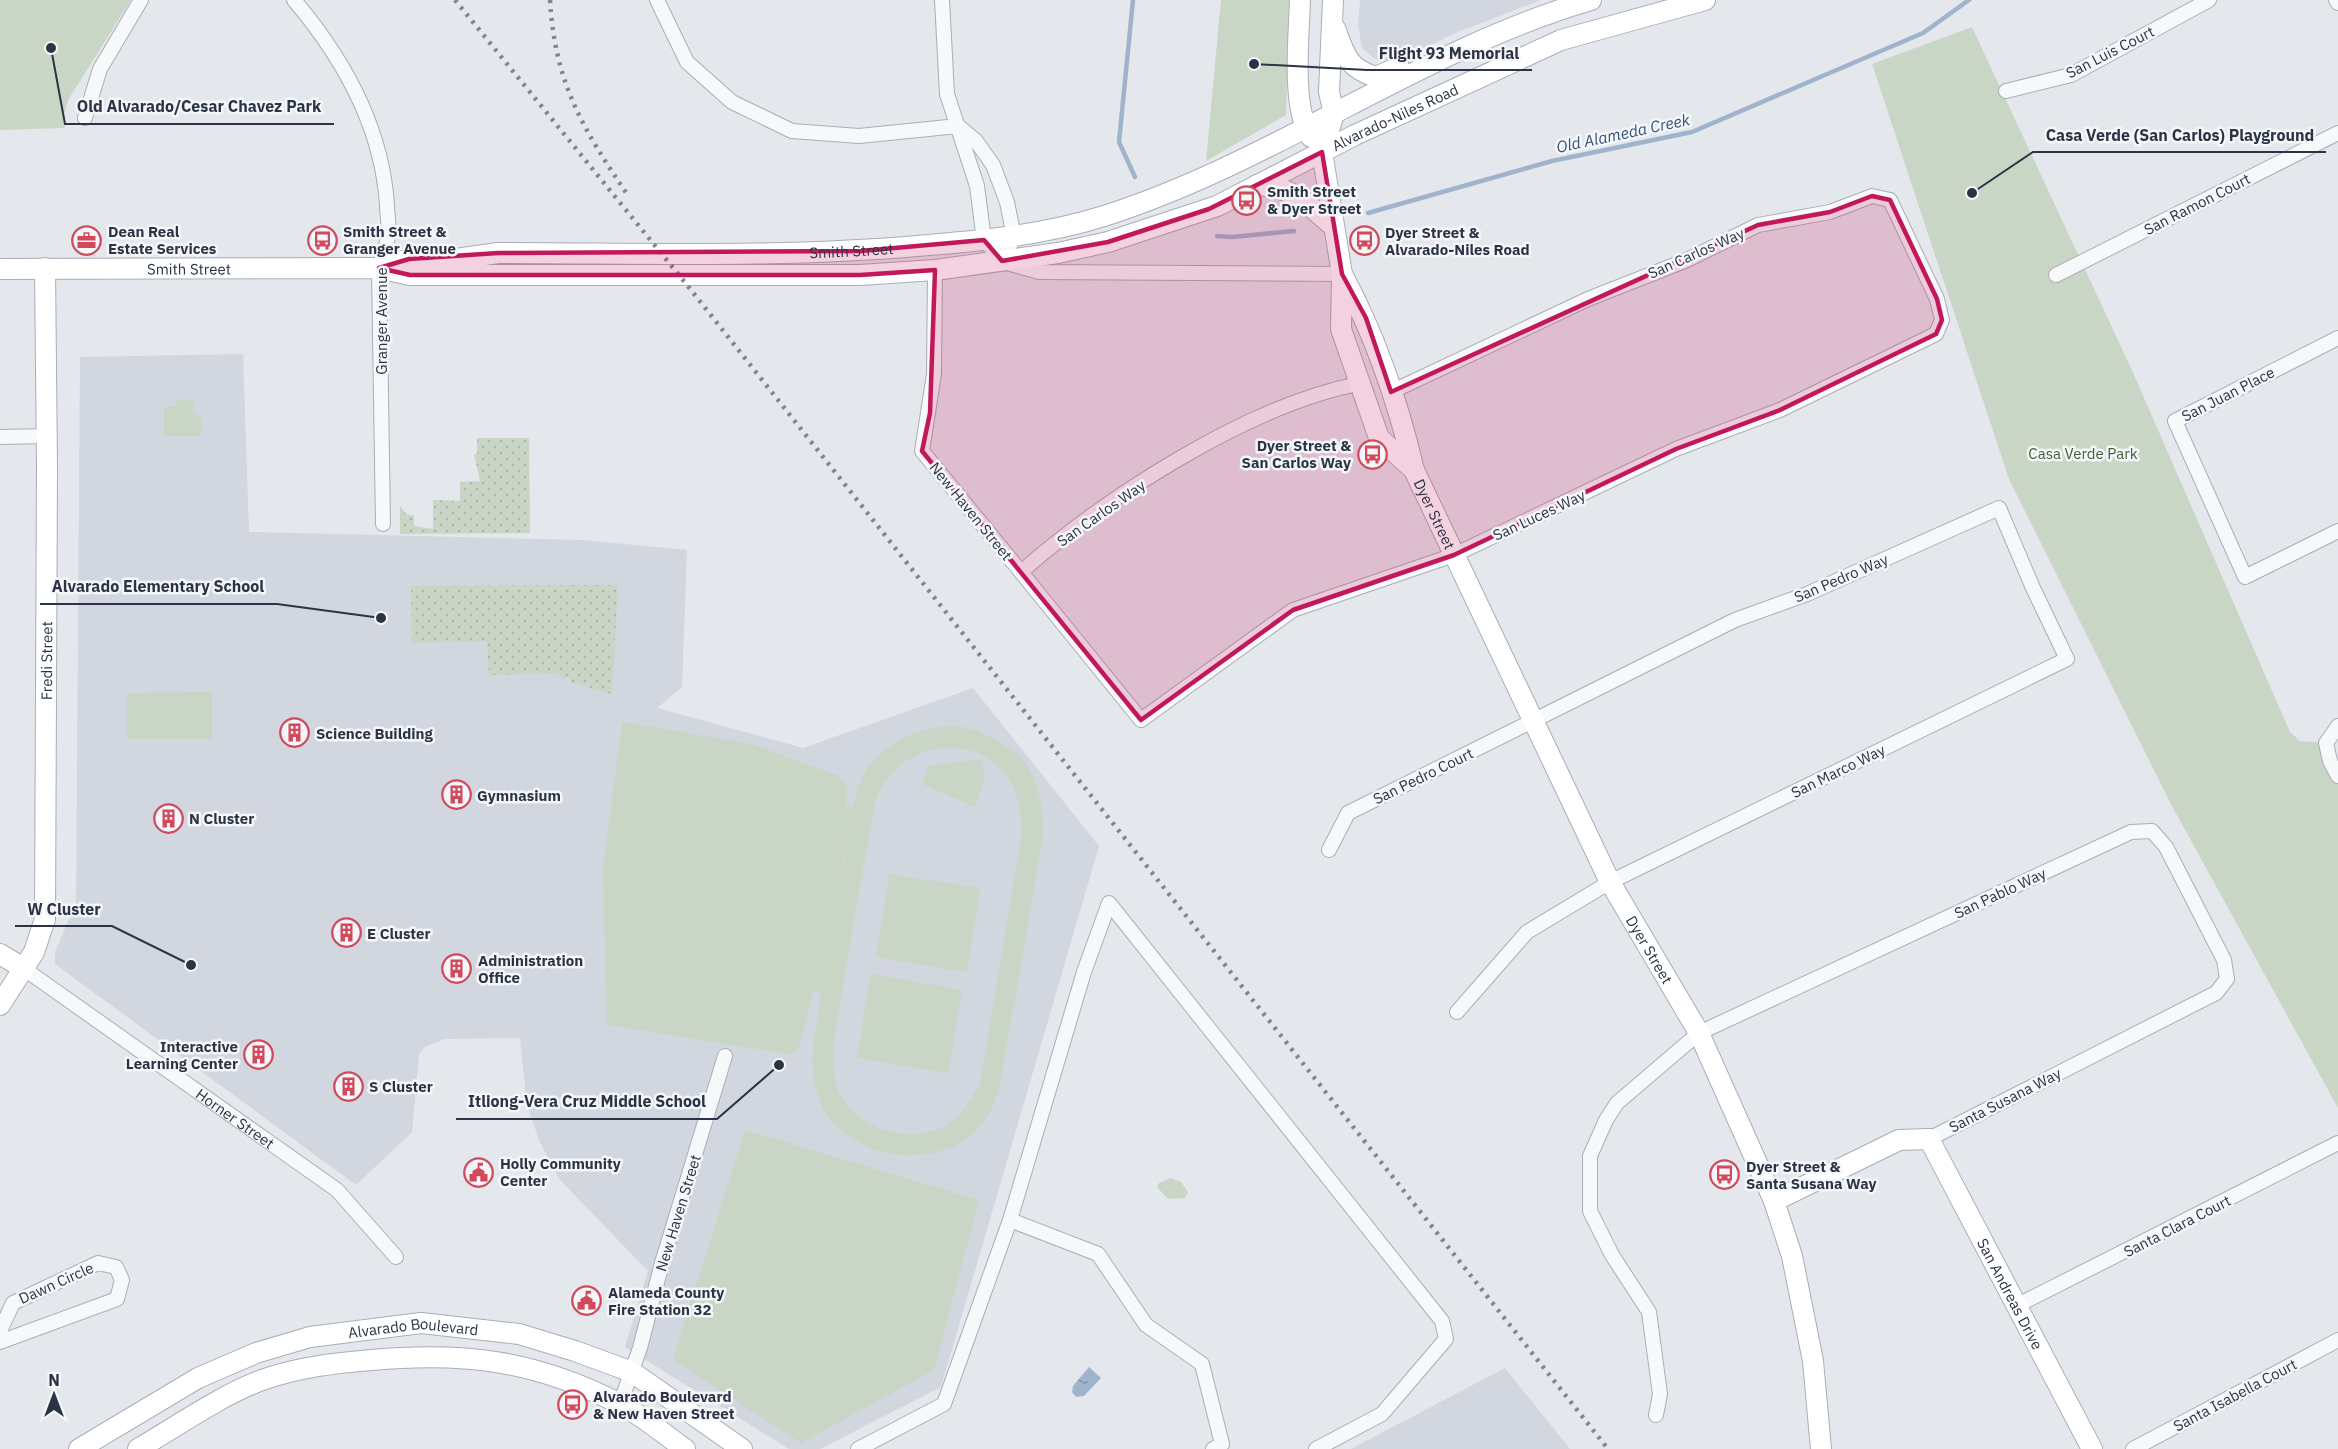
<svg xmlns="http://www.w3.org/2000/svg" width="2338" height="1449" viewBox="0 0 2338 1449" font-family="'IBM Plex Sans',sans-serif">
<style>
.built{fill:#d2d6de}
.grass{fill:url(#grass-dots)}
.green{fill:#c9d6c5;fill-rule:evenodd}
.water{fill:url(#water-ripples)}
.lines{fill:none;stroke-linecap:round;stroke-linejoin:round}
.stream{stroke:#9fb4cc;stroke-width:4.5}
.street-casing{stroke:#a9aeb7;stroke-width:16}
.secondary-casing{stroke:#a9aeb7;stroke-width:22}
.street{stroke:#f7f8fa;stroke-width:14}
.secondary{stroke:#fff;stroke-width:20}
.rail{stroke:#7d8696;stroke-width:4.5;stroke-dasharray:3 6;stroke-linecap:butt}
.marked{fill:#c2185b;fill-opacity:0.2;stroke:#c2185b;stroke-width:4.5;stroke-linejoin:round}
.labels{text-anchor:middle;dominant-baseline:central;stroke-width:5;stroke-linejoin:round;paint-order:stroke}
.street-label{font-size:15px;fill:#2b3445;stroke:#f4f6f9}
.poi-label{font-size:15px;font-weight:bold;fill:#2b3445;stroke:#f4f6f9;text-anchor:start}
.park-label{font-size:15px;fill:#3f6138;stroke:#f4f6f9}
.water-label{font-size:16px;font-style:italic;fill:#34527a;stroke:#f4f6f9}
.leader{fill:none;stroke:#2b3445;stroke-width:2}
.callout-dot{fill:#2b3445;stroke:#f4f6f9;stroke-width:2}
.callout-label{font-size:16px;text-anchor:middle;font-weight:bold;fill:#2b3445;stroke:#f4f6f9;stroke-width:5;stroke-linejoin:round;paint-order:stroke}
</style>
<defs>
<pattern id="grass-dots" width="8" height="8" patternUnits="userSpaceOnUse" patternTransform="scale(1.5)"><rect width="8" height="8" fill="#c9d6c5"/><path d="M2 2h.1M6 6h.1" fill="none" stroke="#adb8ab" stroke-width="1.8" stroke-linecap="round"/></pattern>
<pattern id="water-ripples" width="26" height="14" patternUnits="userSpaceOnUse" patternTransform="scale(1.5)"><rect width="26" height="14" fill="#9fb4cc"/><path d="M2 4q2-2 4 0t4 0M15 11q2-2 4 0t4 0" fill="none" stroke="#8293a7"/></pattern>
</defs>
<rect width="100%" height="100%" fill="#e4e7ec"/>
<!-- built -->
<path class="built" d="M1360,0H1541L1453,34L1397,62H1379L1362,48L1358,24Z
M243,354L249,532L583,540L687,550L682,687L657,708L803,748L973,688L1099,846L941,1387L820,1449H789L625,1347L648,1271L560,1180L539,1140L527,1105L520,1038L444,1039L425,1047L419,1054L412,1132L356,1185L55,964V952L76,903L80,357Z
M1505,1368L1570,1449H1351Z"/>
<!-- grass -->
<path class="grass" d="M477,438H529L530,533L400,534V506L406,514L414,516V526L433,529V500L460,501V482L480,481L474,454H477Z
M618,585L612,694L570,682V678H559V673L489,675L487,641L412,643L411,586Z"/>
<!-- green -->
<path class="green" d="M0,0H131L68,100L63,118L65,128L0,130Z
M1221,0H1289L1286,115L1206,161Z
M1972,27L2131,368L2290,732L2300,741L2326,743L2338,776V1108L2172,806L2009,479L1872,64Z
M176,400H193V411L201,418V436H164V407H176Z
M212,692V739H127V693Z
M622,722L752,744L839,776L847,787L846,805L853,807L841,877C850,844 848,805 864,774C882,742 932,720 968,728C979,731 991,738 1001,743C1007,747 1016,750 1020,756C1040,780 1043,807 1043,837L999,1090C993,1106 987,1121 974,1133C932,1170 854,1160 825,1111C802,1070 817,1032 821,991L813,993L799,1048L789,1054L607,1025L603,870ZM942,747C952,748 966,748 975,752C1013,769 1024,801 1021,839L980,1084C971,1099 963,1114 949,1124C944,1128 937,1129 932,1131C899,1140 861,1128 842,1098C832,1082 833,1062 833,1044L875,800C892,767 906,756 942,747Z
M981,759L985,778L975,807L922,784L928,766Z
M889,874L980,888L967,972L876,957Z
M871,974L962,990L948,1073L857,1058Z
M745,1130L979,1200L934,1370L801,1443L673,1360Z
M1171,1178L1181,1182L1188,1192L1185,1198L1168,1199L1157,1187L1159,1183Z"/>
<!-- water -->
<path class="water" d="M1089,1367L1101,1378L1084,1396L1076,1397L1072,1392L1073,1386Z"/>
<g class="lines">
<!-- stream -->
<path class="stream" d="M1133,0L1119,142L1135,177
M1368,213L1552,161L1692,132L1923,33L1969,0
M1217,236L1232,237L1294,231"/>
<defs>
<g id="street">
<path d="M294,0C344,59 382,127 387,205C387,215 390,227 388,237C386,247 382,258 379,268L383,524"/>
<path d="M657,0L687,62L732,102L792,131L859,136L958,126"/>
<path d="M942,0L947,94L977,186L984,240L1002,261"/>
<path d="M2336,0L2338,3"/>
<path d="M2006,91L2071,75L2209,0"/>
<path d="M85,118L100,69L141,0"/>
<path d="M958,126L976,141L993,165L1007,202L1014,237L1002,261"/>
<path d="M1007,263L1039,272L1342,274"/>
<path d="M935,270L934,374L922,451L1021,572"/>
<path d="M2056,275L2338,133"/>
<path d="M2338,338L2175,421L2245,577L2338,531"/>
<path d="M1358,384C1247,406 1105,498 1021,572L1141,720L1293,610L1454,555L1676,449L1780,410L1936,334L1942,320L1937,299L1890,200L1872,196L1830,212L1758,225L1687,260L1588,299L1391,392"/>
<path d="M0,437L47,436"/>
<path d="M2338,726L2326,743L2330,761L2338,776"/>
<path d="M1329,850L1348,813L1735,620L1807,594L1999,508L2033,588L2067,659L1610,882L1527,932L1457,1012"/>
<path id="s1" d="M23,968L337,1190L396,1257"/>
<path d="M1010,1220L1098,1254L1146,1325L1202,1364L1222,1444L1213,1449"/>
<path d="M2016,1306L2338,1143"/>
<path d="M0,1331L13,1303L98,1263L116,1267L122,1280L117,1299L0,1342"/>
<path d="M620,1404L640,1348L662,1263L725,1056"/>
<path d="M1656,1415L1660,1394L1649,1312L1612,1255L1590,1211V1156L1606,1120L1617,1103L1699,1033L2131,832L2152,831L2166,847L2224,960L2227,979L2216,993L1929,1139"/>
<path d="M858,1449L944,1404L1010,1220L1084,972L1109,903L1442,1321L1446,1339L1382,1414L1316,1449"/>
<path d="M2133,1449L2338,1340"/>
</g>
<g id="secondary">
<path d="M1300,0C1299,36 1291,108 1311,137"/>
<path d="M1333,0L1329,92L1334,114L1322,152L1342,274L1341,329L1379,438L1414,470"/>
<path d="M1335,28C1345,55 1347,68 1376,77L1399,67"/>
<path d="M1257,185C1294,187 1307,204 1334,227"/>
<path id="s2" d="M381,267L409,259L449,260L498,253C638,253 778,258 917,246C980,241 1044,235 1104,216C1274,162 1420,50 1591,0"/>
<path id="s3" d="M0,269L379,268L410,275H860L935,270L1058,253L1108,242L1217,206L1355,135L1561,40L1705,0"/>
<path id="s4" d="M1342,274C1375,335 1398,402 1414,470L1610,882L1699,1033L1774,1201L1792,1256L1813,1361L1821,1449"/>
<path d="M0,954L23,968"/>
<path id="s5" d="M0,1005L34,952L45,919L47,467L45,268"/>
<path id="s6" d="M1774,1201L1899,1140L1929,1139L2092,1449"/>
<path id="s7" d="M79,1449L198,1378L256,1353L310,1337L421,1323L519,1334L575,1351L632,1372L742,1449"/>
<path d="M138,1449C174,1428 226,1392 265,1379C300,1367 335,1363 372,1360C464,1352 534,1360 618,1403C642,1415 664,1434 685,1449"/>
</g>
</defs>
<!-- street casing -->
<use href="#street" class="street-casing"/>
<!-- secondary casing -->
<use href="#secondary" class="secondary-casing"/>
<!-- street -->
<use href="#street" class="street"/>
<!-- secondary -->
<use href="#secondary" class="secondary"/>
<!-- rail -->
<path class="rail" d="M455,0L687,285L1608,1449
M550,0C555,84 583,129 629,197"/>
</g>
<!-- marked area -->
<path class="marked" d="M1322,152L1342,274L1366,318L1391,392L1758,225L1830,212L1872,196L1890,200L1937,299L1942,320L1936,334L1780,410L1676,449L1454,555L1293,610L1141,720L922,451L930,413L935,270L860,275H410L379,268L409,259L498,253L861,251L984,240L1002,261L1108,242L1209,209Z"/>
<!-- icons -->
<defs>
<symbol id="bus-ring" viewBox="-11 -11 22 22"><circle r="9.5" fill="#f4f6f9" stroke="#d1495b" stroke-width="1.5"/><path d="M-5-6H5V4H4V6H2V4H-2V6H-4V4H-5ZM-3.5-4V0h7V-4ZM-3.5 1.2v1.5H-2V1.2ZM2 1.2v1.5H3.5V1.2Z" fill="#d1495b"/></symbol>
<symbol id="office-ring" viewBox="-11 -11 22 22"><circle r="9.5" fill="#f4f6f9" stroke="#d1495b" stroke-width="1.5"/><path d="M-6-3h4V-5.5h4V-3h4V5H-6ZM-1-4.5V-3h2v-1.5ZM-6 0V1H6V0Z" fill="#d1495b"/></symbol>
<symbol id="building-ring" viewBox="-11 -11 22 22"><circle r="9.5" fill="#f4f6f9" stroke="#d1495b" stroke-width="1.5"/><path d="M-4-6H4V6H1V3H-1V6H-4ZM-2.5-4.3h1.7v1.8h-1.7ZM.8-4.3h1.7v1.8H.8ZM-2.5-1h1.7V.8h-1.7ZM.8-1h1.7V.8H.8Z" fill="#d1495b"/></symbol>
<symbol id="civic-ring" viewBox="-11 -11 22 22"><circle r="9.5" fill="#f4f6f9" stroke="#d1495b" stroke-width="1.5"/><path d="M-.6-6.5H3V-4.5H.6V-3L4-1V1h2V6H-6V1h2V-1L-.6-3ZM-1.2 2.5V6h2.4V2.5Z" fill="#d1495b"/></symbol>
</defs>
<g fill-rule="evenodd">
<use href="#bus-ring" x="1230" y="184" width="33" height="33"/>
<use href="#office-ring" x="70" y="224" width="33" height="33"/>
<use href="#bus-ring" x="306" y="224" width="33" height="33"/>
<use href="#bus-ring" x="1348" y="224" width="33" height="33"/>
<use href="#bus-ring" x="1356" y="438" width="33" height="33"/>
<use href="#building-ring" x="278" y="716" width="33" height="33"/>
<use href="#building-ring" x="440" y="778" width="33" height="33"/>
<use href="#building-ring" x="152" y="802" width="33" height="33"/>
<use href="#building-ring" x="330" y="916" width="33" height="33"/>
<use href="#building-ring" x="440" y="952" width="33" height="33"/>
<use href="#building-ring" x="242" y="1038" width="33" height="33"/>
<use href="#building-ring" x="332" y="1070" width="33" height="33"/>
<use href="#civic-ring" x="462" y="1156" width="33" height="33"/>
<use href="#bus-ring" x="1708" y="1158" width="33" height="33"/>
<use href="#civic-ring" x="570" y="1284" width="33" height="33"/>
<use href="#bus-ring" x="556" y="1388" width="33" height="33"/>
</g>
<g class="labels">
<!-- street labels -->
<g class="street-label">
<text transform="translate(2110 52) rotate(-27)">San Luis Court</text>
<text stroke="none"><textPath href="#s3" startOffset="1425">Alvarado-Niles Road</textPath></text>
<text transform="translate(2197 204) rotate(-27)">San Ramon Court</text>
<text stroke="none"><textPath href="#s2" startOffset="472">Smith Street</textPath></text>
<text transform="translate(1696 253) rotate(-24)">San Carlos Way</text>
<text stroke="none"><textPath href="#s3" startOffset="189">Smith Street</textPath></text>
<text transform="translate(381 321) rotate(-90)">Granger Avenue</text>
<text transform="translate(2228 394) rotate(-27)">San Juan Place</text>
<text transform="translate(971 511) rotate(51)">New Haven Street</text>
<text transform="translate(1101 513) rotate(-35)">San Carlos Way</text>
<text stroke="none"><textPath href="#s4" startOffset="258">Dyer Street</textPath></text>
<text transform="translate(1539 515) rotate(-25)">San Luces Way</text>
<text transform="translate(1841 578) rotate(-23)">San Pedro Way</text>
<text stroke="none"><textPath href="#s5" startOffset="356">Fredi Street</textPath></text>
<text transform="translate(1838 771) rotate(-26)">San Marco Way</text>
<text transform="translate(1423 776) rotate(-26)">San Pedro Court</text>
<text transform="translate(2000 893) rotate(-25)">San Pablo Way</text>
<text stroke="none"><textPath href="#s4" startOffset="744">Dyer Street</textPath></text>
<text transform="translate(2005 1100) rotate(-27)">Santa Susana Way</text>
<text stroke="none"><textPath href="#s1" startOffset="260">Horner Street</textPath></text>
<text transform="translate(678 1213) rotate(-73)">New Haven Street</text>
<text transform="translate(2177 1226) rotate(-27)">Santa Clara Court</text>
<text transform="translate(56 1283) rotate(-24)">Dawn Circle</text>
<text stroke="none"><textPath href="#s6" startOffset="344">San Andreas Drive</textPath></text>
<text stroke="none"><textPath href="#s7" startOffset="362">Alvarado Boulevard</textPath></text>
<text transform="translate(2235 1395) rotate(-28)">Santa Isabella Court</text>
</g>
<!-- poi labels -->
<g class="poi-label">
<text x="1267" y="191">Smith Street<tspan x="1267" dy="17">&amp; Dyer Street</tspan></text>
<text x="108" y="231">Dean Real<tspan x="108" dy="17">Estate Services</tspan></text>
<text x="343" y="231">Smith Street &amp;<tspan x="343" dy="17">Granger Avenue</tspan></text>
<text x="1385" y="232">Dyer Street &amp;<tspan x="1385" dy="17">Alvarado-Niles Road</tspan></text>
<text x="1351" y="445" text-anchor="end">Dyer Street &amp;<tspan x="1351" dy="17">San Carlos Way</tspan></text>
<text x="316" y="733">Science Building</text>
<text x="477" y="795">Gymnasium</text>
<text x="189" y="818">N Cluster</text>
<text x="367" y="933">E Cluster</text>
<text x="478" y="960">Administration<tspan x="478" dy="17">Office</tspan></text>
<text x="238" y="1046" text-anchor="end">Interactive<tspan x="238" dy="17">Learning Center</tspan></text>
<text x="369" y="1086">S Cluster</text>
<text x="500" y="1163">Holly Community<tspan x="500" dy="17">Center</tspan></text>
<text x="1746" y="1166">Dyer Street &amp;<tspan x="1746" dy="17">Santa Susana Way</tspan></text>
<text x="608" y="1292">Alameda County<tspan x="608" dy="17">Fire Station 32</tspan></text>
<text x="593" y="1396">Alvarado Boulevard<tspan x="593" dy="17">&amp; New Haven Street</tspan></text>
</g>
<!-- park labels -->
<g class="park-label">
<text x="2083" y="453">Casa Verde Park</text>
</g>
<!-- water labels -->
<g class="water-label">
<text transform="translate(1623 133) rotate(-12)">Old Alameda Creek</text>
</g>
</g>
<!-- callouts -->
<path class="leader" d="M1254 64L1367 70H1532M51 48L65 124H334M1972 193L2033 152H2326M381 618L277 604H40M191 965L112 926H15M779 1065L717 1119H456"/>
<g class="callout-dot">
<circle cx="1254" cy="64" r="6"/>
<circle cx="51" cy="48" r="6"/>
<circle cx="1972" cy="193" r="6"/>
<circle cx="381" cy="618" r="6"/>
<circle cx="191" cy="965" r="6"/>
<circle cx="779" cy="1065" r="6"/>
</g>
<g class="callout-label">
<text x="1449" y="59">Flight 93 Memorial</text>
<text x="199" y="112">Old Alvarado/Cesar Chavez Park</text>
<text x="2180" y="141">Casa Verde (San Carlos) Playground</text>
<text x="158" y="592">Alvarado Elementary School</text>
<text x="64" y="915">W Cluster</text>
<text x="587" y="1107">Itliong-Vera Cruz Middle School</text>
</g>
<!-- north arrow -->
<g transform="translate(54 1395)" stroke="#f4f6f9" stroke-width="4.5" paint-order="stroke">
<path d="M0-4.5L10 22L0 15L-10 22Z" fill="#2b3445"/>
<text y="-9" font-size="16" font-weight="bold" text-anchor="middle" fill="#2b3445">N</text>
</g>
</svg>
